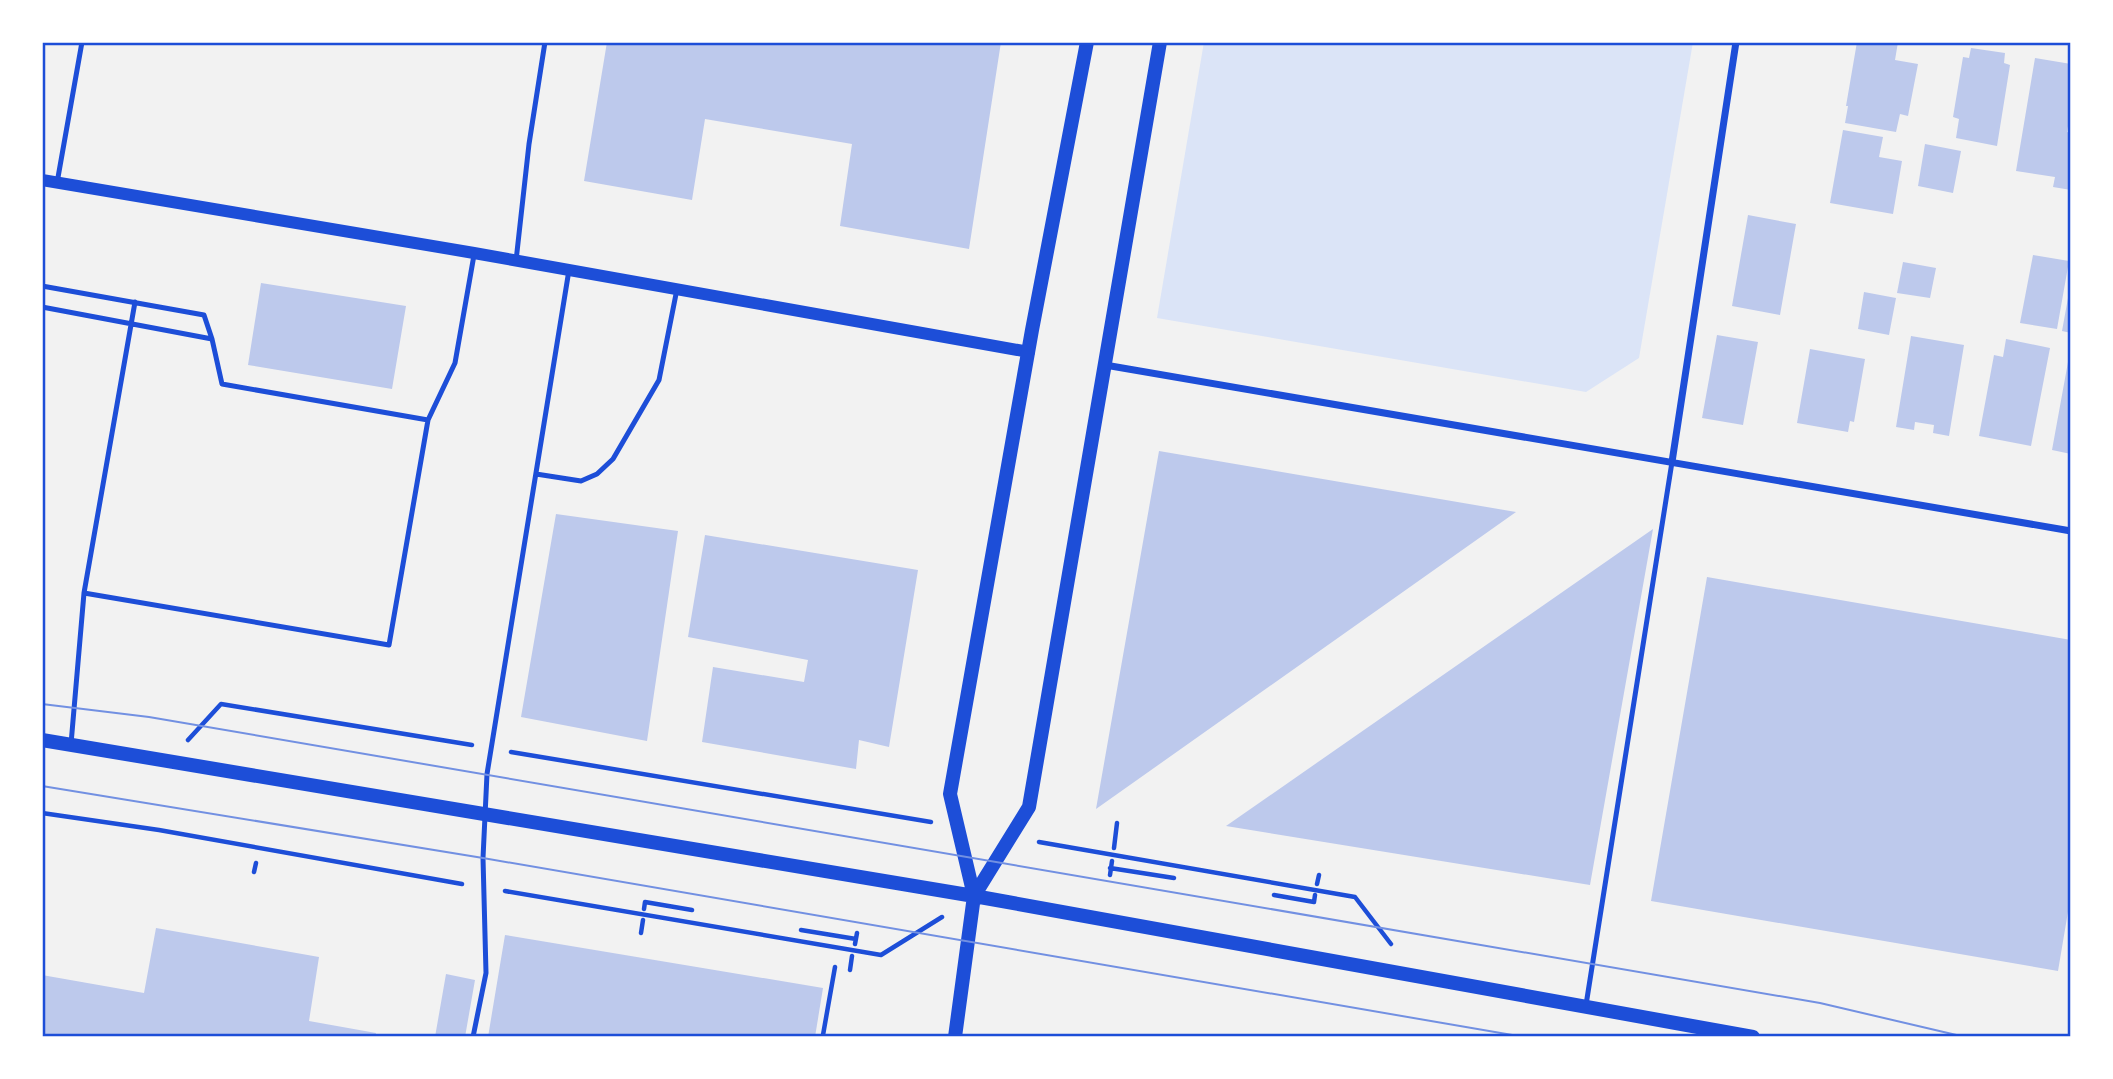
<svg xmlns="http://www.w3.org/2000/svg" width="2113" height="1079" viewBox="0 0 2113 1079" font-family="'Work Sans',sans-serif">
<style>
.green{fill:#dbe4f7}
.building{fill:#bdc9ec}
.lines{fill:none;stroke-linecap:round;stroke-linejoin:round}
.path{stroke:#1d4ed8;stroke-width:4.5}
.service{stroke:#1d4ed8;stroke-width:5}
.minor{stroke:#1d4ed8;stroke-width:7}
.tertiary{stroke:#1d4ed8;stroke-width:12}
.secondary{stroke:#1d4ed8;stroke-width:14}
.tram{stroke:#7290e2;stroke-width:2}
.neatline{fill:none;stroke:#1d4ed8;stroke-width:2.5}
</style>
<rect width="100%" height="100%" fill="#f2f2f2"/>
<!-- green -->
<path class="green" d="M1204,42H1693L1639,358L1586,392L1157,318Z"/>
<!-- building -->
<path class="building" d="M607,42H1001L969,249L840,226L852,144L705,119L692,200L584,181Z
M1857,42H1898L1895,60L1918,64L1908,116L1900,114L1896,132L1845,123L1848,106H1846Z
M1971,48L2005,53L2004,63L2010,65L1997,146L1956,138L1959,119L1953,117L1963,57L1969,58Z
M2035,58L2071,64V108L2067,132L2071,133V190L2053,187L2055,177L2016,171Z
M1843,130L1883,137L1879,157L1902,161L1893,214L1830,203Z
M1925,144L1961,151L1953,193L1918,186Z
M1748,215L1796,224L1780,315L1732,306Z
M2033,255L2069,261L2057,329L2020,323Z
M1903,262L1936,268L1930,298L1897,293Z
M261,283L406,306L392,389L248,365Z
M1864,292L1896,298L1889,335L1858,329Z
M2068,298L2071,299V333L2062,331Z
M1717,335L1758,342L1743,425L1702,418Z
M1911,336L1964,345L1949,436L1933,433L1934,425L1915,422L1914,430L1896,427Z
M2006,339L2050,348L2031,446L1979,436L1994,355L2003,357Z
M1810,349L1865,359L1854,422L1850,421L1848,432L1797,423Z
M2068,362H2071V454L2052,450Z
M1159,451L1516,512L1096,809Z
M556,514L678,531L647,741L521,717Z
M1653,529L1590,885L1226,826Z
M705,535L918,570L889,747L859,740L856,769L702,742L713,667L804,682L808,660L688,637Z
M1707,577L2071,640V894L2058,971L1651,901Z
M156,928L319,957L309,1021L376,1033L375,1037H42V975L144,993Z
M505,935L823,988L815,1037H488Z
M446,974L475,980L465,1037H435Z"/>
<g class="lines">
<!-- path -->
<path class="path" d="M188,740L221,704L472,745
M511,752L931,822
M42,813L159,830L462,884
M1039,842L1355,897L1391,944
M1114,848L1117,823
M1110,868L1174,878
M254,872L256,863
M1110,875L1112,861
M1317,884L1319,875
M505,891L881,955L942,917
M1274,895L1314,902L1315,895
M644,909L645,902L692,910
M801,930L856,939
M641,933L643,920
M855,944L857,933
M850,970L852,956
M823,1035L835,967"/>
<!-- service -->
<path class="service" d="M57,183L82,42
M516,261L529,144L545,42
M42,286L204,315L212,339L42,307
M212,339L222,384L428,420
M536,474L581,481L597,474L613,459L659,380L677,289
M84,593L389,645L428,420L455,363L474,255
M71,744L84,593L135,302
M1586,1005L1672,462
M473,1037L486,973L483,858L487,774L569,270"/>
<!-- minor -->
<path class="minor" d="M1105,365L2071,531
M1672,462L1736,42"/>
<!-- tertiary -->
<path class="tertiary" d="M42,180L474,253L1029,352"/>
<!-- secondary -->
<path class="secondary" d="M42,740L974,896L1753,1037
M974,896L1029,807L1160,42
M955,1037L974,896L950,794L1032,330L1087,42"/>
<!-- tram -->
<path class="tram" d="M42,704L149,717L1820,1003L1965,1037
M42,786L483,858L1524,1037"/>
</g>
<!-- border -->
<rect width="2113" height="1079" fill="none" stroke="#ffffff" stroke-width="88"/>
<rect x="44" y="44" width="2025" height="991" class="neatline"/>
</svg>
